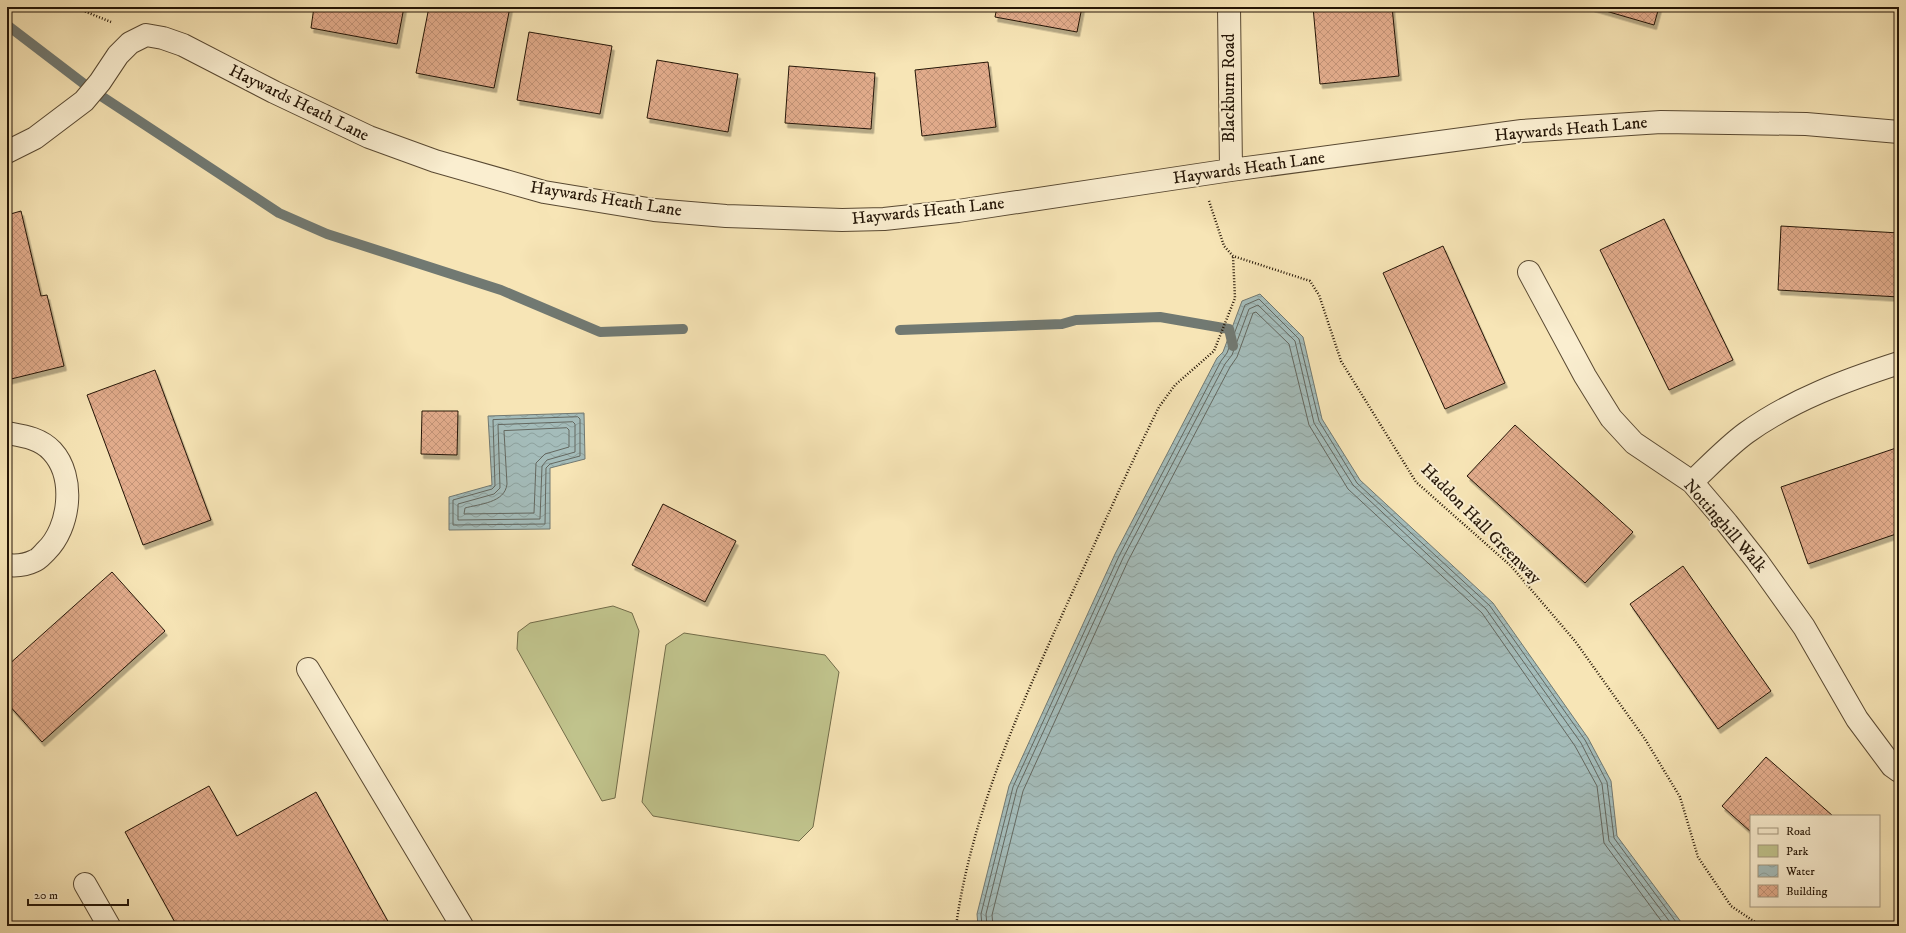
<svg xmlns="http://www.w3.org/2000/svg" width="1906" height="933" viewBox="0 0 1906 933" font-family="'IM FELL DW Pica',serif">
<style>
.green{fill:#c0c38c;stroke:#726c49}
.water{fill:url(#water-waves);stroke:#717972}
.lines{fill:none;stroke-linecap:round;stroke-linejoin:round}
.shore{stroke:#646860;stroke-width:1}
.stream{stroke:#717972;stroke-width:10}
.building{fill:url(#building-cross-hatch);stroke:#241506;filter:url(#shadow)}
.minor-casing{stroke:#594932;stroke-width:24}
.path{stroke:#241506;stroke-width:2.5;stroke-dasharray:1 2;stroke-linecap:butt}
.minor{stroke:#faeed0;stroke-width:22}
.labels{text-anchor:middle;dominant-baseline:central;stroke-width:4;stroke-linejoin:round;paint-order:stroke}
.street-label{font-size:17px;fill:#241506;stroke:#faeed0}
</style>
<defs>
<pattern id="water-waves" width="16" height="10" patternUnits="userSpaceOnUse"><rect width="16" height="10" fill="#a4bcba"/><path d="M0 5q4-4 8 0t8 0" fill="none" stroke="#8da19e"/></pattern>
<pattern id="building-cross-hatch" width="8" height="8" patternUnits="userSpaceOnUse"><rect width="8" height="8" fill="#e2ac8c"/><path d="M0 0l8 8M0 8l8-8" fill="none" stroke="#c29377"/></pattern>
<filter id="shadow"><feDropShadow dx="2.5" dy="4.5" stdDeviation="0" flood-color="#0004"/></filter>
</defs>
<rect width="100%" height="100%" fill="#f7e5b6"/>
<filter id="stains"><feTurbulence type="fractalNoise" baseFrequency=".005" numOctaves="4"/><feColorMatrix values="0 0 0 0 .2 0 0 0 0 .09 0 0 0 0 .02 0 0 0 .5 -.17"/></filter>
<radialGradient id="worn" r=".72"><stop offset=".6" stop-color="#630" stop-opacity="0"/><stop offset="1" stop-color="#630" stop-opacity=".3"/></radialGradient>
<!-- green -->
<path class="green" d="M613,606L632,613L639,631L615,798L602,801L517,649L518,632L530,623Z
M684,633L825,655L839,672L813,827L799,841L653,816L642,802L666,645Z"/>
<!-- water -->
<path class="water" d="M1260,294L1303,337L1322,419L1360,480L1493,603L1588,738L1611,781L1617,836L1684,926H978L977,914L1009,786L1115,554L1217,358L1223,352L1242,301Z
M584,413L585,459L550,468V529L449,530V497L492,485L488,416Z"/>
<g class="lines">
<!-- shore -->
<path class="shore" d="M578,417L580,419V456L550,464L546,468L545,524L453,525V500L492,489L495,486L493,420Z
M573,422L575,424V452L547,460L542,466L540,519L458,520V504L494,494L500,488L498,425Z
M567,428L569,430V447L545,454L536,463L534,513L464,514L465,508C479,504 505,503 507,484L504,431Z
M982,926L981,914L1013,787L1119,556L1221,361L1227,353L1245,305L1259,299L1299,339L1319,421L1357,483L1490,606L1585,740L1607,782L1614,838L1679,926
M987,926L986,914L1017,789L1123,558L1225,364L1232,355L1249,309L1258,305L1295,341L1314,423L1353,485L1486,609L1581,743L1602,784L1609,841L1673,926
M993,926L992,915L1023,791L1128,561L1230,367L1237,357L1253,313L1256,312L1289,344L1309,425L1348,489L1482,613L1575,746L1597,786L1604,843L1665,926"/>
<!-- stream -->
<path class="stream" d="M7,25L92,90L279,213L327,234L501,290L600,332L683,329
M900,330L1062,324L1076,320L1160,317L1229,329L1233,346"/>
</g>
<!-- building -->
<path class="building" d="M314,7H404L397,44L311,28Z
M429,7H510L494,88L416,73Z
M997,7H1082L1077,32L995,17Z
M1313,7H1392L1399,76L1320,84Z
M1592,7H1659L1654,25Z
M529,32L612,46L600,114L517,100Z
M657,60L738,74L728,132L647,118Z
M988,62L996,127L922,136L915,70Z
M789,66L875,73L871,129L785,123Z
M21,211L41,296L47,295L64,366L7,380V215Z
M1664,219L1733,360L1669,390L1600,250Z
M1781,226L1899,233V297L1778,290Z
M1443,246L1505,383L1445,409L1383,273Z
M155,370L211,520L143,545L87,395Z
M422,411H458L457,455L421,454Z
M1515,425L1633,532L1585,583L1467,476Z
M1899,447V533L1808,564L1781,487Z
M663,504L736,541L705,602L632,565Z
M1683,566L1771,691L1718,729L1630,604Z
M112,572L165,631L42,742L7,703V666Z
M1766,757L1833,816H1751V832L1722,806Z
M209,786L237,836L316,792L390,925L388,926H177L125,832Z"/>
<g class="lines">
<defs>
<path id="minor" d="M1229,7L1231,170
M7,152L35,138L84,101L100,82L118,55L130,43L146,35L163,38L183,45L274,92L369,137L435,161L544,192L654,210L726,216L842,220L884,219L958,211L1231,170L1522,131L1661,122L1806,124L1899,132
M1529,272L1585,376L1611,418L1634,443L1692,482L1727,523L1757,561L1804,627L1857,719L1892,766L1899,771
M7,433C23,436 40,438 52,451C76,477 70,528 46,551C42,555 38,560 34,561C26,565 16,566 7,565
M1692,482C1709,466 1727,447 1746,433C1792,400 1846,380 1899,363
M308,669L462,926
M85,884L109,926"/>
</defs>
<!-- minor casing -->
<use href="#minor" class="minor-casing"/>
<!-- path -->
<path class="path" d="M50,7H74L111,22
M1209,201L1224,246L1233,256L1310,281L1319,295L1341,361L1416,482L1511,566L1575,641L1645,739L1680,797L1698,857L1731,906L1761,926
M956,926C972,812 1021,705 1068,602C1098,537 1127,471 1159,407L1175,385L1214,351L1235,298L1233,256"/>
<!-- minor -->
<use href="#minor" class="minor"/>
</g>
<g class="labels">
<!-- street labels -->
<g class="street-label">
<text transform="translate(1229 88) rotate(-90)">Blackburn Road</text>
<text transform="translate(299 103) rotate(26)">Haywards Heath Lane</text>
<text transform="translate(1571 129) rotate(-5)">Haywards Heath Lane</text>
<text transform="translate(1249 168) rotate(-8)">Haywards Heath Lane</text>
<text transform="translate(606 199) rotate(9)">Haywards Heath Lane</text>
<text transform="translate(928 211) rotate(-6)">Haywards Heath Lane</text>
<text transform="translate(1481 524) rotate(45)">Haddon Hall Greenway</text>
<text transform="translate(1725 526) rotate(49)">Nottinghill Walk</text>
</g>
</g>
<!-- margin -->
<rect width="1906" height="933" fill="none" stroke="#f7e5b6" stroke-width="24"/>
<rect x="8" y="8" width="1890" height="917" fill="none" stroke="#241506" stroke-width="2"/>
<rect x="12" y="12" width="1882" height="909" fill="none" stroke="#241506"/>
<!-- legend -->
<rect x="1750" y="815" width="130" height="92" fill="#faeed0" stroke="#a4977f"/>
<rect x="1758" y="828" width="20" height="6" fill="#faeed0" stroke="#a4977f"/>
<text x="1786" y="835" font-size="12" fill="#241506">Road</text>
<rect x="1758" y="845" width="20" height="12" fill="#c0c38c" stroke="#a4977f"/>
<text x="1786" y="855" font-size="12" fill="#241506">Park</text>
<rect x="1758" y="865" width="20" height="12" fill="url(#water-waves)" stroke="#a4977f"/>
<text x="1786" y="875" font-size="12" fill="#241506">Water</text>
<rect x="1758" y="885" width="20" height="12" fill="url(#building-cross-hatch)" stroke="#a4977f"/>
<text x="1786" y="895" font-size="12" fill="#241506">Building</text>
<!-- scale -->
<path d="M28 899v6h100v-6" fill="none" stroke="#241506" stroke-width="2"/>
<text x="34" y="899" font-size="12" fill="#241506" stroke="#faeed0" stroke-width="3" paint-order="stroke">20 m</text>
<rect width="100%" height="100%" filter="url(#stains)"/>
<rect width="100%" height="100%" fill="url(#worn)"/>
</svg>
